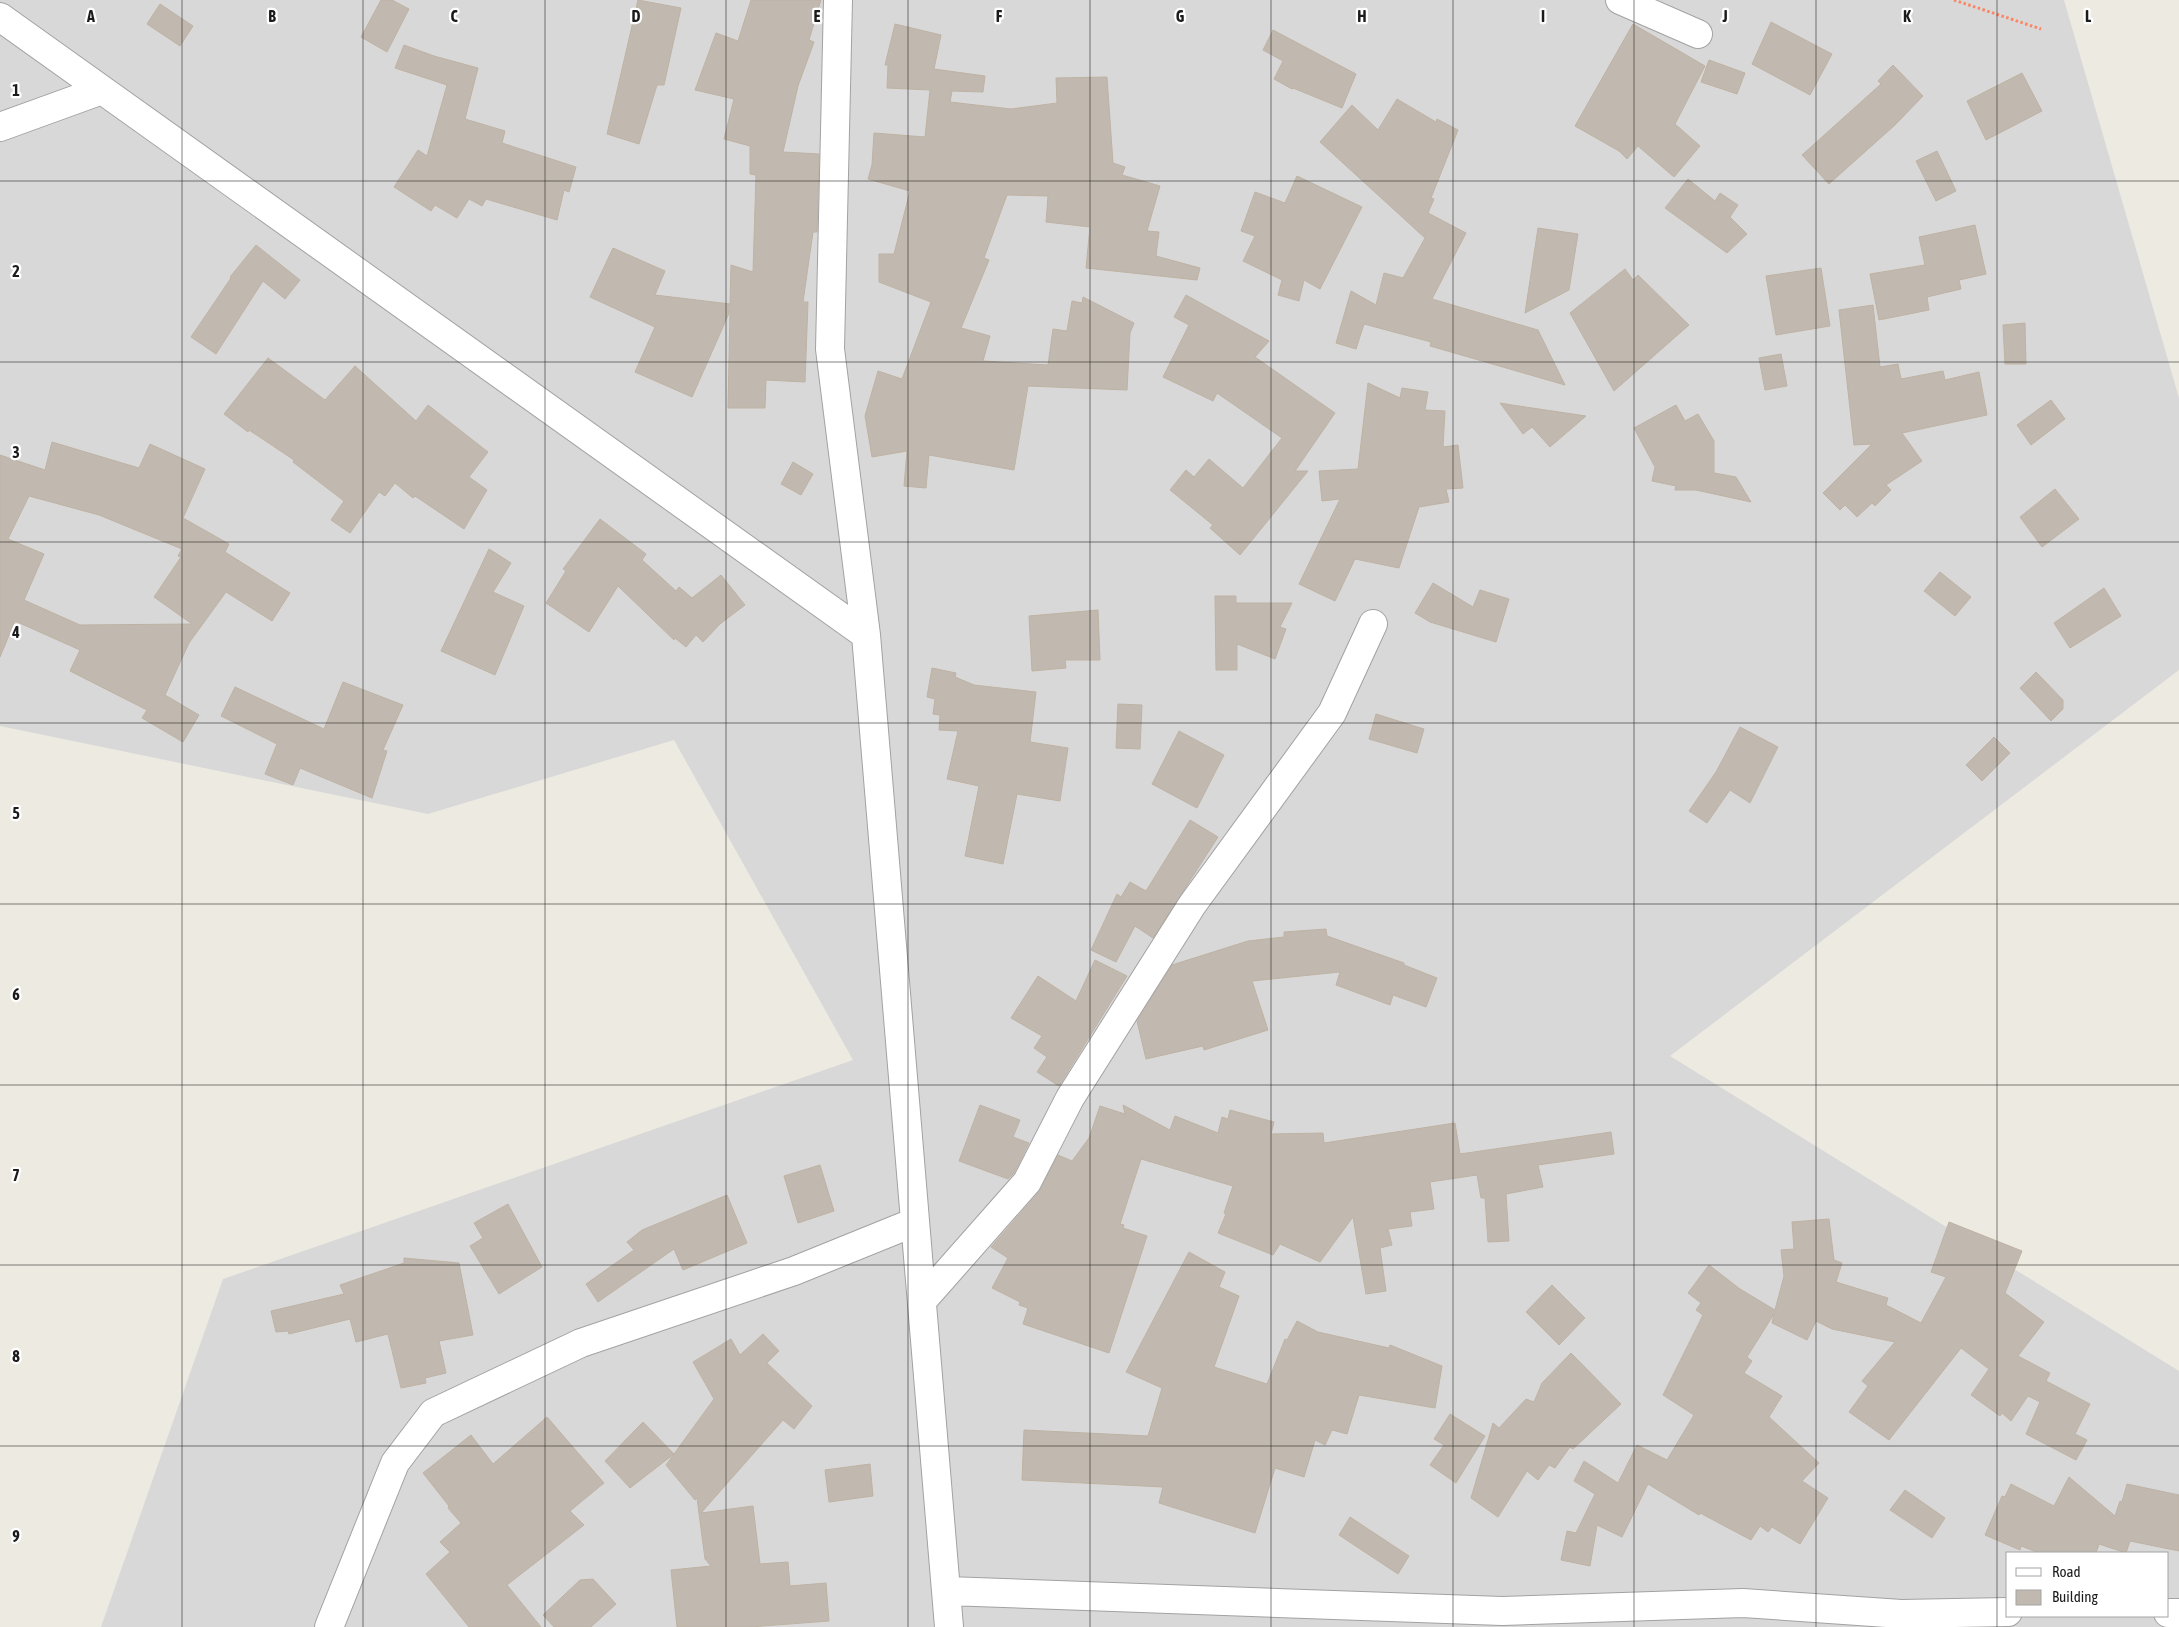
<svg xmlns="http://www.w3.org/2000/svg" width="2179" height="1627" viewBox="0 0 2179 1627" font-family="'Asap Condensed',sans-serif">
<style>
.residential{fill:#d9d8d8;fill-rule:evenodd}
.building{fill:#c1b9b0;stroke:#beb2a3;fill-rule:evenodd}
.lines{fill:none;stroke-linecap:round;stroke-linejoin:round}
.minor-casing{stroke:#a2a2a2;stroke-width:30}
.path{stroke:#fa8665;stroke-width:3;stroke-dasharray:2.5 2.5;stroke-linecap:butt}
.minor{stroke:#fff;stroke-width:28}
.grid{fill:none;stroke:#1b1b1b;stroke-width:1;stroke-opacity:0.55}
.grid-label{font-size:16px;text-anchor:middle;font-weight:bold;fill:#1b1b1b;stroke:#fff;stroke-width:4.5;stroke-linejoin:round;paint-order:stroke}
</style>
<rect width="100%" height="100%" fill="#edeae1"/>
<!-- residential -->
<path class="residential" d="M0,0H2064L2179,398V670L1670,1056L2179,1371V1627H101L223,1279L853,1060L674,740L428,814L0,726ZM2008,1553H2168V1616H2008Z"/>
<!-- building -->
<path class="building" d="M381,0H392L409,9L387,52L361,37Z
M638,0L681,8L664,85H657L639,144L607,134Z
M751,0H821L809,40L814,42L798,86L783,152L819,154L817,232H813L803,302H808L805,382L766,380L765,408H728L730,311L692,397L635,372L655,327L590,297L613,248L665,271L655,295L730,304L731,265L753,272L756,175L750,174V146L724,139L734,99L695,90L716,33L738,41Z
M160,4L193,26L180,46L147,24Z
M1771,22L1832,54L1810,95L1752,64Z
M895,24L941,35L934,69L985,76L983,92L952,91L950,102L1011,109L1057,103L1056,78L1107,77L1113,163L1125,167L1122,175L1160,186L1147,231L1159,232L1156,256L1200,268L1197,280L1086,268L1090,227L1046,222L1048,196L1007,195L984,258L989,260L961,328L990,336L983,361L1048,365L1053,329L1067,331L1072,301L1082,303L1083,297L1134,323L1130,333L1127,390L1028,386L1014,470L929,455L926,488L904,486L907,451L872,457L865,416L878,371L902,379L931,302L879,282V254H894L910,191L868,179L872,165L874,133L925,137L930,90L887,88L888,65H885Z
M1633,24L1705,66L1675,124L1700,146L1674,177L1638,146L1627,159L1619,151L1575,126Z
M1273,30L1356,74L1342,108L1293,88L1292,89L1274,79L1283,61L1263,50Z
M404,45L434,56L478,68L465,119L505,131L502,143L576,167L569,192L564,190L557,220L486,199L482,206L469,199L457,218L435,205L431,211L394,187L418,150L427,156L447,85L395,68Z
M1709,60L1745,73L1737,94L1701,82Z
M1893,65L1923,96L1895,125L1829,184L1802,155L1881,84L1878,81Z
M2022,73L2042,111L1986,140L1967,101Z
M1397,99L1436,122L1437,119L1458,130L1431,198L1434,199L1428,213L1466,233L1432,299L1538,330L1565,385L1430,346L1431,342L1364,324L1356,349L1336,343L1351,291L1376,305L1384,273L1403,278L1425,238L1320,142L1352,105L1378,130Z
M1937,151L1956,191L1936,201L1916,161Z
M1297,176L1362,207L1320,289L1304,280L1299,301L1278,295L1282,280L1243,261L1255,236L1241,231L1255,192L1285,203Z
M1688,179L1715,201L1720,193L1738,205L1730,217L1747,234L1727,253L1665,208Z
M1975,225L1986,274L1959,280L1961,289L1927,297L1929,310L1879,320L1870,274L1925,265L1919,237Z
M1538,228L1578,234L1569,290L1525,313Z
M256,245L300,280L285,299L263,281L216,354L191,337L231,278L230,277Z
M1821,268L1830,326L1776,335L1766,276Z
M1625,269L1633,280L1638,275L1689,325L1614,391L1570,313Z
M1186,295L1269,341L1255,357L1335,413L1295,471H1308L1240,555L1210,528L1213,525L1170,490L1186,470L1194,477L1209,459L1243,488L1282,438L1217,393L1213,401L1163,377L1189,325L1174,317Z
M1873,305L1880,367L1898,364L1901,379L1943,371L1945,380L1979,372L1987,415L1902,433L1922,461L1886,485L1891,490L1875,506L1872,503L1857,517L1845,505L1840,510L1823,493L1872,444L1854,445L1839,310Z
M2025,323L2026,364H2005L2003,325Z
M1781,354L1787,386L1765,390L1759,358Z
M268,358L325,400L355,366L416,421L428,405L488,452L469,477L487,490L464,529L415,496L413,498L395,483L385,496L379,492L350,533L331,520L344,501L293,462L294,460L249,430L248,432L224,414Z
M1368,383L1400,398L1402,388L1428,392L1425,410L1445,411L1443,447L1458,445L1463,488L1446,489L1449,502L1419,507L1399,568L1355,559L1335,601L1299,584L1340,499L1322,501L1319,471L1358,469Z
M2051,400L2065,419L2031,445L2017,425Z
M1500,403L1512,405L1586,416L1550,447L1532,427L1523,434Z
M1676,405L1685,421L1698,414L1714,441V473L1736,477L1751,502L1696,490H1675L1676,486L1652,481L1655,467L1634,428Z
M52,442L139,468L150,444L205,469L183,518L229,544L225,552L290,593L272,621L226,592L189,643L165,695L199,715L183,742L142,718L147,710L70,671L80,650L15,621L0,657V455L45,470ZM29,496L99,515L182,549L178,556L181,557L154,597L192,624L80,625L24,600L44,554L8,539Z
M793,462L813,474L801,495L781,484Z
M2055,489L2079,519L2042,547L2020,517Z
M600,519L646,554L642,560L676,591L679,587L692,598L721,575L745,605L720,624L703,642L696,635L686,647L675,638L674,640L618,586L589,632L546,603L566,571L563,569Z
M489,549L511,563L493,592L524,606L495,675L441,651Z
M1940,572L1971,597L1955,616L1924,591Z
M1433,583L1473,607L1480,590L1509,599L1496,642L1430,622L1415,613Z
M2104,588L2121,616L2070,648L2054,623Z
M1215,596H1236V603H1292L1280,627L1286,629L1275,659L1237,644V670H1216Z
M1098,610L1100,660H1065L1066,668L1032,671L1029,616Z
M932,668L956,673L955,677L974,685L1036,692L1030,742L1068,748L1060,801L1017,794L1003,864L965,856L979,786L947,779L958,731L939,730L940,715L933,714L935,699L927,697Z
M2036,672L2063,700V709L2051,721L2020,688Z
M343,682L403,705L383,750L387,751L372,798L300,768L293,785L265,774L277,744L221,716L235,687L324,729Z
M1118,704L1142,705L1140,749L1116,748Z
M1376,714L1424,729L1417,753L1369,739Z
M1740,727L1778,747L1750,803L1730,790L1707,823L1689,811L1716,772Z
M1179,731L1224,755L1197,808L1152,784Z
M1994,737L2010,753L1982,781L1966,765Z
M1190,820L1218,837L1153,938L1135,926L1116,962L1091,950L1117,894L1121,897L1130,882L1146,891Z
M1326,929L1327,936L1404,963V965L1437,978L1426,1007L1393,995L1390,1005L1336,985L1340,972L1252,981L1268,1030L1204,1050L1203,1046L1146,1059L1137,1021L1172,965L1248,941L1284,937V932Z
M1095,960L1127,976L1059,1086L1037,1072L1047,1057L1034,1048L1042,1036L1011,1018L1038,976L1076,1001Z
M980,1105L1020,1120L1013,1137L1029,1143L1014,1173L1008,1179L959,1161Z
M1123,1105L1170,1130L1175,1116L1218,1133L1222,1117L1228,1119L1230,1110L1274,1122L1271,1134L1323,1133L1324,1143L1455,1123L1460,1154L1611,1132L1614,1154L1538,1165L1543,1187L1506,1194L1509,1241L1488,1242L1485,1198H1481L1477,1175L1430,1182L1434,1209L1410,1212L1412,1226L1388,1229L1392,1245L1380,1248L1386,1291L1366,1294L1353,1217L1320,1262L1280,1244L1273,1255L1218,1233L1226,1214L1224,1213L1233,1186L1141,1159L1120,1224L1124,1225L1123,1228L1147,1236L1109,1353L1023,1324L1028,1308L1019,1305L1020,1302L992,1288L1008,1258L991,1247L1039,1192L1058,1155L1072,1161L1089,1138L1100,1106L1125,1114Z
M820,1165L834,1211L798,1223L784,1176Z
M727,1195L747,1243L683,1270L674,1249L598,1302L586,1284L634,1250L627,1242L642,1230Z
M508,1204L542,1267L499,1294L470,1246L483,1238L474,1223Z
M1829,1219L1834,1260L1842,1263L1836,1282L1888,1298L1886,1305L1921,1323L1946,1277L1931,1272L1949,1222L2022,1251L2005,1293L2044,1322L2018,1356L2050,1373L2046,1381L2090,1404L2075,1434L2087,1440L2076,1460L2026,1434L2040,1402L2028,1396L2011,1421L2002,1413L2000,1416L1971,1395L1989,1369L1961,1348L1889,1440L1849,1412L1868,1386L1862,1381L1895,1342L1832,1329L1816,1321L1807,1340L1772,1323L1774,1314L1747,1357L1752,1361L1744,1373L1782,1396L1769,1417L1819,1463L1802,1481L1828,1498L1800,1544L1772,1527L1768,1532L1760,1526L1751,1540L1700,1513L1699,1515L1648,1484L1622,1537L1597,1525L1590,1566L1561,1560L1567,1531L1576,1533L1595,1494L1574,1481L1584,1461L1618,1483L1637,1445L1667,1460L1694,1415L1663,1395L1703,1315L1696,1310L1701,1303L1688,1293L1709,1265L1740,1289L1775,1310L1784,1276L1781,1250L1794,1249L1792,1222Z
M1189,1252L1225,1272L1219,1287L1239,1296L1214,1367L1267,1384L1285,1339L1287,1340L1297,1321L1318,1332L1389,1348L1390,1345L1442,1366L1435,1408L1359,1395L1347,1434L1332,1430L1325,1445L1315,1440L1304,1477L1275,1468L1255,1533L1159,1503L1163,1487L1022,1480L1024,1430L1148,1436L1162,1388L1126,1372Z
M404,1258L459,1263L473,1335L439,1341L446,1373L425,1378L426,1383L401,1388L388,1334L356,1342L350,1319L289,1334L288,1331L276,1332L271,1311L344,1294L340,1285L404,1263Z
M1552,1285L1585,1318L1559,1345L1526,1312Z
M763,1334L779,1351L767,1363L812,1406L794,1429L783,1420L701,1513L753,1506L760,1564L788,1562L790,1586L826,1583L829,1621L750,1627H677L671,1570L711,1566L705,1559L697,1498L695,1500L666,1465L714,1399L693,1362L731,1339L740,1355Z
M1571,1353L1621,1404L1573,1449L1570,1447L1555,1468L1549,1465L1538,1480L1527,1471L1498,1517L1471,1498L1493,1423L1499,1428L1526,1399L1534,1402L1542,1383Z
M1450,1414L1485,1436L1456,1483L1430,1465L1444,1445L1434,1439Z
M547,1417L604,1483L570,1511L584,1525L507,1585L541,1627H469L426,1574L450,1552L440,1542L461,1523L448,1508L449,1506L423,1473L471,1435L493,1464Z
M643,1422L674,1454L630,1488L605,1461Z
M870,1464L873,1496L829,1502L825,1470Z
M2069,1477L2115,1516L2120,1501L2122,1502L2127,1484L2179,1495V1551L2130,1541L2126,1553L2099,1544L2096,1553H2039L2021,1546L2020,1550L1985,1535L2002,1496L2005,1497L2011,1484L2054,1506Z
M1905,1490L1945,1518L1932,1538L1890,1510Z
M1350,1517L1409,1556L1398,1574L1339,1535Z
M593,1579L616,1604L591,1627H554L543,1615L580,1580Z"/>
<g class="lines">
<defs>
<path id="minor" d="M838,0L830,349L866,635
M1620,0L1698,34
M0,17L866,635L949,1627
M0,127L102,90
M922,1301L1027,1182L1070,1098L1192,905L1332,713L1373,624
M947,1591L1502,1611L1743,1603L1901,1614L2008,1612
M2168,1613H2179
M329,1627L395,1463L433,1413L581,1343L794,1271L915,1222"/>
</defs>
<!-- minor casing -->
<use href="#minor" class="minor-casing"/>
<!-- path -->
<path class="path" d="M1954,0L2041,29"/>
<!-- minor -->
<use href="#minor" class="minor"/>
</g>
<!-- grid -->
<path class="grid" d="M182,0V1627M363,0V1627M545,0V1627M726,0V1627M908,0V1627M1090,0V1627M1271,0V1627M1453,0V1627M1634,0V1627M1816,0V1627M1997,0V1627M0,181H2179M0,362H2179M0,542H2179M0,723H2179M0,904H2179M0,1085H2179M0,1265H2179M0,1446H2179"/>
<g class="grid-label">
<text x="91" y="22">A</text>
<text x="272" y="22">B</text>
<text x="454" y="22">C</text>
<text x="636" y="22">D</text>
<text x="817" y="22">E</text>
<text x="999" y="22">F</text>
<text x="1180" y="22">G</text>
<text x="1362" y="22">H</text>
<text x="1543" y="22">I</text>
<text x="1725" y="22">J</text>
<text x="1907" y="22">K</text>
<text x="2088" y="22">L</text>
<text x="16" y="96">1</text>
<text x="16" y="277">2</text>
<text x="16" y="458">3</text>
<text x="16" y="638">4</text>
<text x="16" y="819">5</text>
<text x="16" y="1000">6</text>
<text x="16" y="1181">7</text>
<text x="16" y="1362">8</text>
<text x="16" y="1542">9</text>
</g>
<!-- legend -->
<rect x="2006" y="1552" width="162" height="65" fill="#ffffff" stroke="#a4a4a4"/>
<rect x="2016" y="1568" width="25" height="8" fill="#ffffff" stroke="#a4a4a4"/>
<text x="2052" y="1577" font-size="15" fill="#1b1b1b">Road</text>
<rect x="2016" y="1590" width="25" height="15" fill="#c1b9b0" stroke="#a4a4a4"/>
<text x="2052" y="1602" font-size="15" fill="#1b1b1b">Building</text>
</svg>
